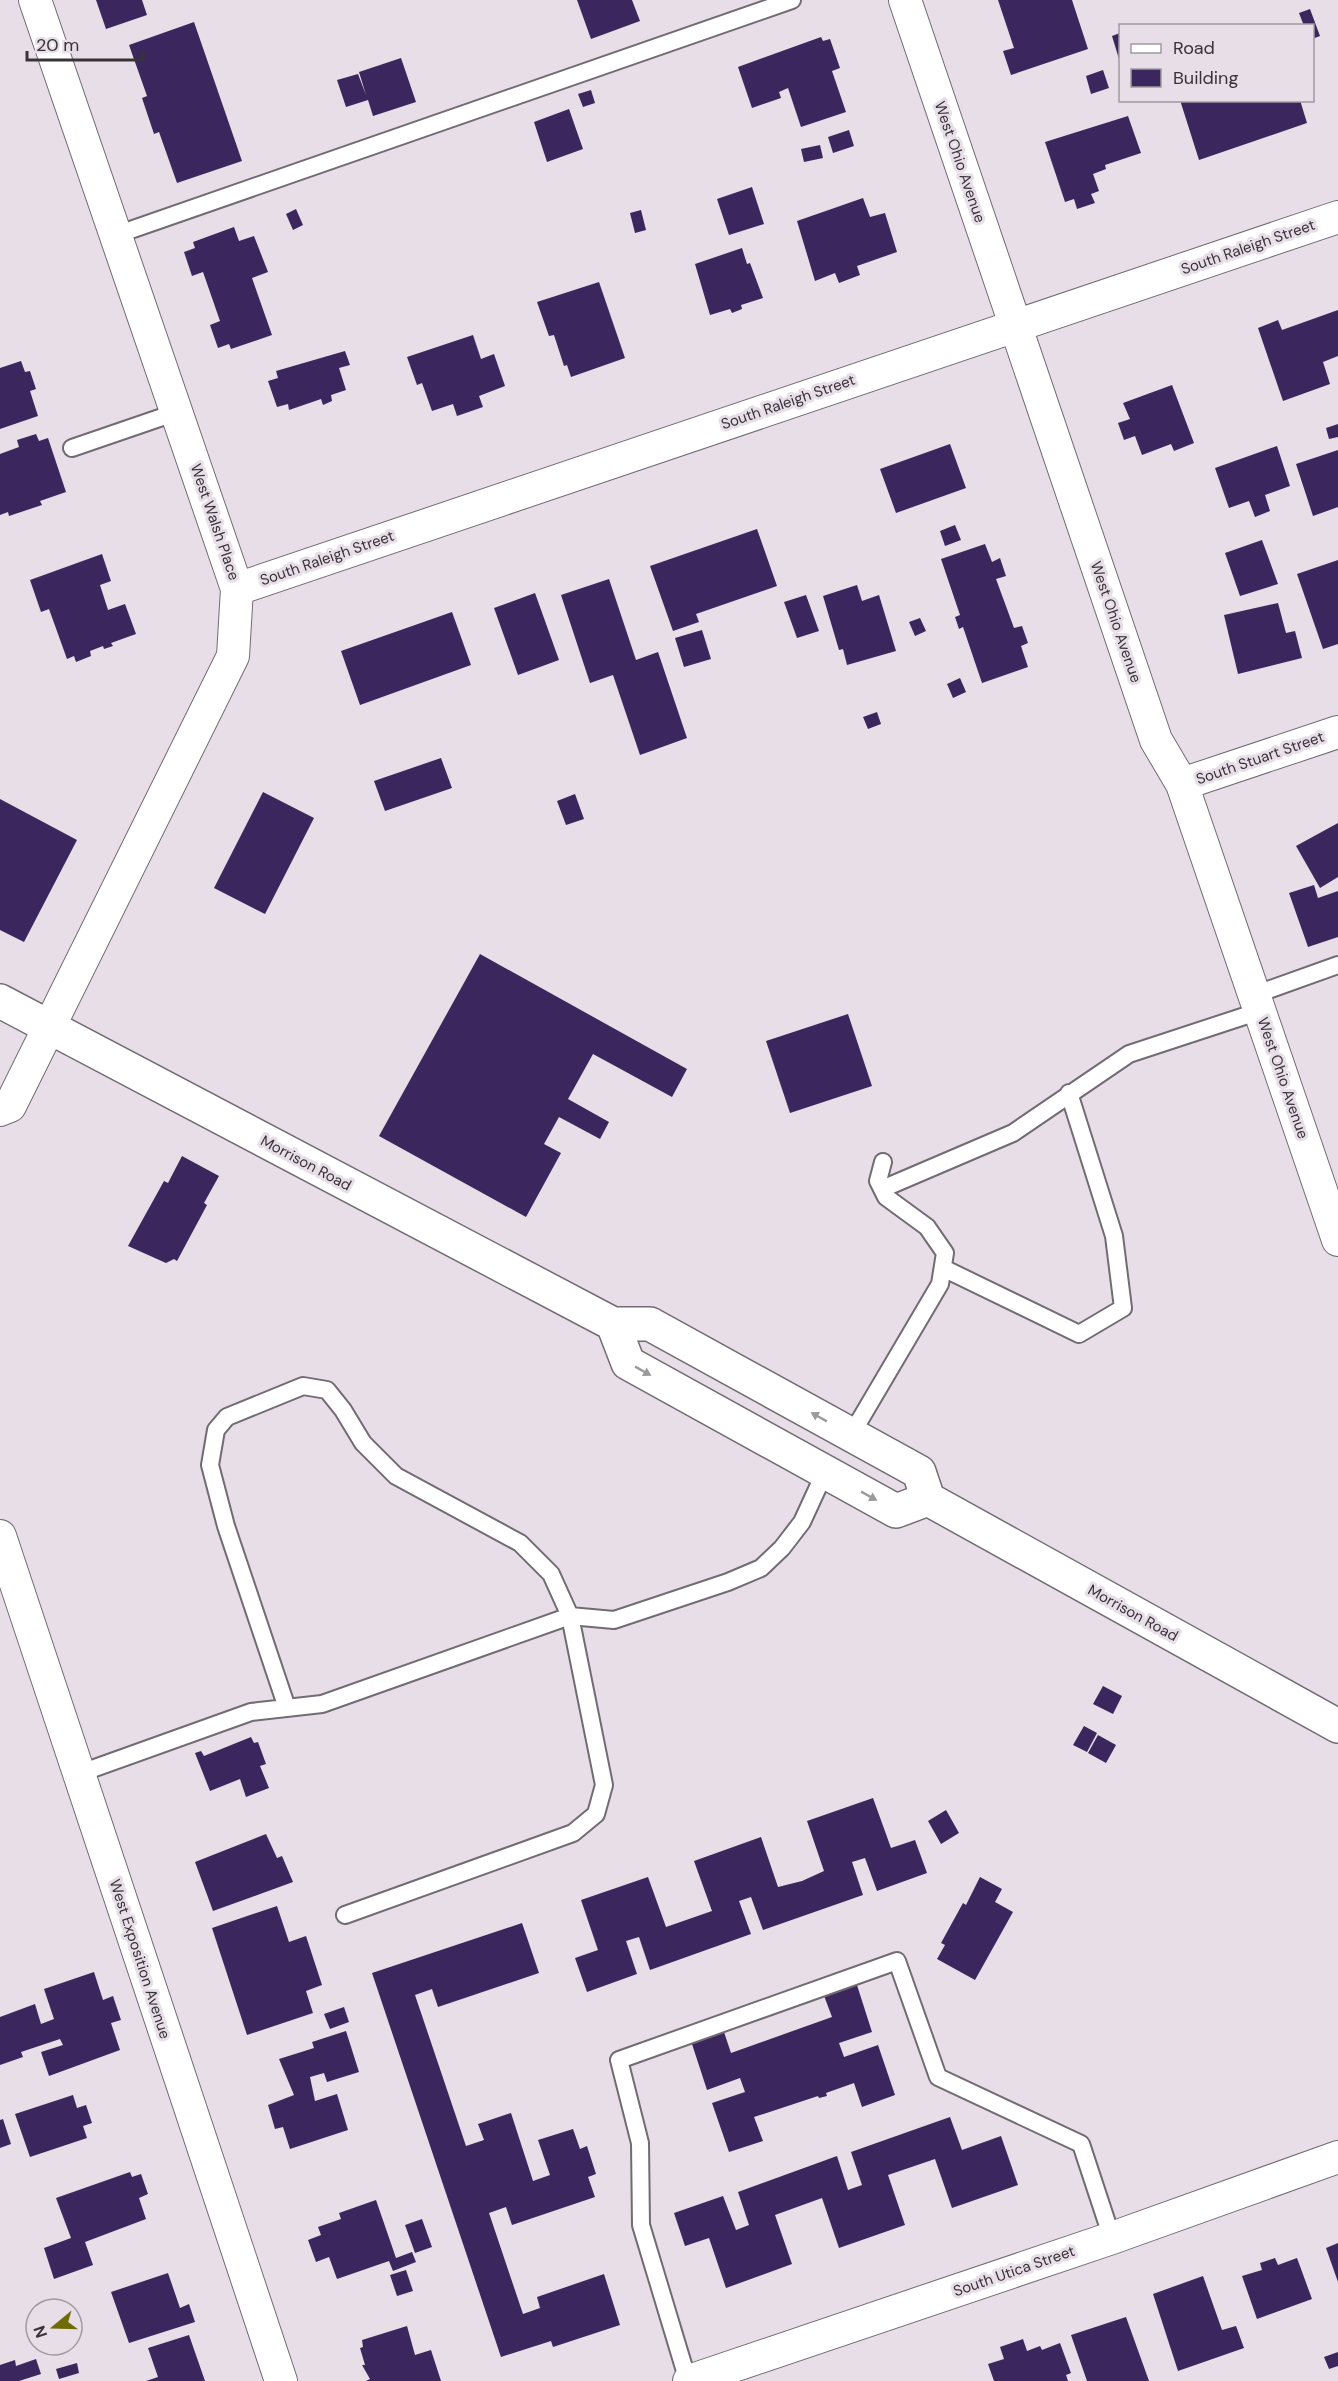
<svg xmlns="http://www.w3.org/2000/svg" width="1338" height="2381" viewBox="0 0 1338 2381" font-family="'DM Sans',sans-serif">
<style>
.building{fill:#3b275d}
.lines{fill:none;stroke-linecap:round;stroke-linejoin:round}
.lane-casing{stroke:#736b74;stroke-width:20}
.street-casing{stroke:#736b74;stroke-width:34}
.secondary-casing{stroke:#736b74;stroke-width:36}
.lane{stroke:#fff;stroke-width:16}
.street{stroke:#fff;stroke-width:32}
.secondary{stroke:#fff;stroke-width:33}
.oneway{fill:#9b999b}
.labels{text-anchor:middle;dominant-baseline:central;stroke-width:6;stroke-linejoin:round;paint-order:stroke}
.street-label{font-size:15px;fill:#373337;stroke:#e7dee8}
</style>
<rect width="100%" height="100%" fill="#e7dee8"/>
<!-- building -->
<path class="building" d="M96,0H142L147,15L106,29Z
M577,0H632L640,21L591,39Z
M998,0H1072L1088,49L1011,75L1003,51L1014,48Z
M1310,9L1320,36L1312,39V26H1304L1299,13Z
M194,22L242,161L177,183L159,132L154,134L142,98L147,96L129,45Z
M1120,33V58L1119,59L1112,36Z
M821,37L823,41L830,39L840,68L832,71L846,112L801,127L788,88L779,92L781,98L752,108L738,67Z
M401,58L416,102L373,116L368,100L346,107L337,80L358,74L366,95L359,72Z
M1103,70L1109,88L1091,94L1086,76Z
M591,90L595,103L583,107L578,94Z
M1180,100H1300L1307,123L1199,160Z
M569,109L583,149L547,162L534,122Z
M1128,116L1141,153L1105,165L1106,169L1093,174L1099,191L1091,194L1095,203L1077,209L1074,199L1065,202L1045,142Z
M849,130L854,146L833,153L828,137Z
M820,145L823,158L804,162L801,149Z
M752,187L764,224L729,235L717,199Z
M863,198L870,217L885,213L897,252L857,266L860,275L839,283L835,273L815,281L797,221Z
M296,209L303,225L293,230L286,214Z
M641,210L646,230L635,233L630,213Z
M234,227L239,241L254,236L268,272L252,278L272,335L231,349L229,344L218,348L210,325L220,321L203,272L192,276L184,252L195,248L193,242Z
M742,248L747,264L750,263L763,298L741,305L742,309L732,313L730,309L710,315L695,264Z
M599,282L625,358L571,377L567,365L564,366L554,335L549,336L537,302Z
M1338,310V356L1323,362L1330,384L1283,401L1258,328L1278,320L1282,330Z
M473,335L481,359L494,354L505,386L479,396L483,407L457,416L453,404L432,411L422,383L417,385L407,357Z
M345,351L350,365L339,368L346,390L331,395L332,401L323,405L321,399L289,410L288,404L277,407L268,381L278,378L276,371Z
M21,361L25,372L30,371L36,389L30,391L38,416L0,429V368Z
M1172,385L1194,443L1174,451L1171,444L1142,455L1135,436L1124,440L1118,423L1130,419L1123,403Z
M1338,424V437L1329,439L1326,428Z
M36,434L39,441L48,438L66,492L40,501L42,505L9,516L8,512L0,515V454L19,447L17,440Z
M950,444L966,488L896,513L880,469Z
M1277,446L1290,486L1265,495L1270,511L1255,517L1249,501L1229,508L1215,468Z
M1338,450V507L1313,516L1296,464Z
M955,525L961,540L945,546L940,531Z
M757,529L777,586L696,614L699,622L673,631L650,566Z
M1262,540L1278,584L1240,596L1225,553Z
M985,544L992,562L1000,558L1006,576L996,579L1014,628L1022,626L1028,643L1021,646L1028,667L982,683L963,627L959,629L955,617L960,615L941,559Z
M102,554L111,581L100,585L108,610L125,604L136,634L111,643L113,646L104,649L103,646L90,651L91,656L76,662L74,656L67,659L49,609L41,612L30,580Z
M1338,560V644L1323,649L1297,574Z
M609,579L636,660L658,652L687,738L640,755L613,675L590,683L561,595Z
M857,585L862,601L879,595L896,651L847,665L843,649L839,650L823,596Z
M535,593L559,660L518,675L494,608Z
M806,595L819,631L797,638L784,602Z
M1278,603L1286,633L1295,631L1302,658L1238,674L1224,615Z
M452,612L471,665L360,705L341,651Z
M920,618L926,631L915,636L909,622Z
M702,630L711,659L684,667L675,638Z
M960,678L966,692L953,698L947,684Z
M877,712L881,724L868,729L863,717Z
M441,758L452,788L385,811L374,781Z
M263,792L314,818L265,914L214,888Z
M575,794L584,819L566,825L557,801Z
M0,799L77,840L24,942L0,930Z
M1338,823V877L1320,888L1296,846Z
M1314,885L1318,898L1338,891V937L1308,947L1289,893Z
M480,954L687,1069L672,1097L593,1054L568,1099L609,1122L600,1139L559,1117L544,1144L561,1153L526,1217L379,1136Z
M848,1014L872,1086L790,1113L766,1041Z
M182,1156L219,1176L204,1203L207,1205L177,1261L174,1259L166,1263L128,1246L164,1181L168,1183Z
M1103,1686L1122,1696L1113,1714L1093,1704Z
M1084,1726L1097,1733L1087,1752L1073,1745Z
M1098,1735L1116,1745L1106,1763L1088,1753Z
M251,1737L254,1743L258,1742L266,1764L260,1766L269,1788L246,1797L240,1779L210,1791L195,1753L201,1751L204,1756Z
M873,1798L891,1848L915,1840L927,1873L877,1891L865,1858L852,1862L863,1895L763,1930L751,1897L739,1901L751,1934L650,1970L639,1937L626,1941L637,1974L587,1992L575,1958L598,1950L581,1900L648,1877L666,1927L712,1911L694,1861L761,1837L778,1887L802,1881L824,1871L807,1821Z
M946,1810L959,1833L941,1844L928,1821Z
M266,1834L277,1858L282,1856L293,1882L213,1911L195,1862Z
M980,1877L1002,1889L995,1902L1013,1912L975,1980L937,1959L945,1945L941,1943L963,1903L966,1905Z
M277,1906L289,1942L306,1936L322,1985L306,1991L313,2013L247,2035L212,1928Z
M522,1923L539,1973L438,2007L432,1989L415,1995L466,2146L484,2140L478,2124L511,2113L533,2181L550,2175L538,2140L573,2129L580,2149L587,2146L596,2174L588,2177L595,2197L512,2225L506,2207L489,2213L523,2314L540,2308L537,2297L604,2274L620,2325L553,2347L551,2341L501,2357L372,1973Z
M94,1972L103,2000L113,1996L121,2020L111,2023L120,2050L49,2076L41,2052L63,2045L60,2039L21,2052L23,2057L0,2065V2017L35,2004L41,2024L54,2019L44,1989Z
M856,1982L872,2032L839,2043L844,2057L878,2045L895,2095L862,2107L854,2083L826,2093L827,2096L819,2098L818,2096L754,2117L763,2141L729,2152L712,2103L745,2092L740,2078L707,2090L691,2041L723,2029L731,2053L832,2017L823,1993Z
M344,2007L349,2022L330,2029L324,2014Z
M346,2031L359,2072L327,2082L324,2073L310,2077L315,2101L337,2094L348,2130L290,2149L283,2127L275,2129L268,2105L294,2095L279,2059L314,2048L312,2042Z
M73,2095L77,2108L86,2105L92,2123L83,2126L87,2138L30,2157L15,2114Z
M950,2117L962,2150L1001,2136L1018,2185L952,2208L935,2159L888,2175L905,2225L839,2248L822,2198L775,2215L792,2264L726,2288L709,2238L685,2246L674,2213L723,2196L736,2230L749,2225L738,2192L837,2156L848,2190L862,2185L851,2152Z
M3,2119L11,2144L0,2148V2120Z
M130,2172L132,2177L141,2174L148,2194L139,2198L146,2219L85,2242L93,2265L54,2279L44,2248L71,2238L56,2198Z
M376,2200L396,2258L412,2252L416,2262L393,2271L389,2261L337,2279L329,2257L316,2262L308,2240L321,2235L318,2227L341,2219L339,2213Z
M422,2219L432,2247L415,2253L405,2225Z
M1338,2243V2282L1326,2248Z
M1275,2258L1278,2265L1297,2258L1312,2299L1257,2319L1242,2276L1262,2270L1260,2263Z
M406,2270L413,2291L397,2296L390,2275Z
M168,2273L180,2308L189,2304L195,2322L129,2343L111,2292Z
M1203,2276L1222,2330L1236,2326L1244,2348L1178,2371L1153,2294Z
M1126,2317L1149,2381H1087L1071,2335Z
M407,2326L415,2355L431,2350L441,2381H366L370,2379L362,2365H365L360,2348L363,2347L362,2340Z
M189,2335L205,2381H146L158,2377L148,2348Z
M1023,2339L1027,2351L1040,2346L1042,2350L1060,2343L1071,2373L1066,2375L1068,2381H994L988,2364L1004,2359L1000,2347Z
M1338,2352V2366L1329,2369L1324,2357Z
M36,2359L41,2374L19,2381H0V2365L15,2360L16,2366Z
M77,2363L79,2373L59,2379L56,2369Z"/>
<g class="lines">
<defs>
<path id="lane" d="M116,235L792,0
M72,448L177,412
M1254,995L1338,965
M882,1189L1013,1133L1129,1054L1260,1011
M943,1268L1079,1334L1123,1308L1114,1236L1069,1093
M851,1435L940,1284L945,1253L927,1227L886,1197L878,1181L883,1162
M287,1708L226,1526L210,1465L216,1430L227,1417L303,1386L327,1390L343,1410L363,1443L396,1476L520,1543L551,1574L570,1616L604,1785L596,1814L573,1833L345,1915
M78,1774L251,1712L322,1704L570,1616L614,1620L728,1582L761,1568L782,1548L802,1522L825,1472
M688,2381L641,2225L640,2143L619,2060L897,1961L938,2077L1081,2144L1112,2238"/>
<path id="street" d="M905,0L1156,740L1182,784L1338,1240
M237,589L1338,217
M1182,784L1338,732
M0,1110L10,1106L233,656L237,589L35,0
M0,1536L281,2381
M689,2381L1112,2238L1338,2157"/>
<path id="secondary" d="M0,1001L613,1324H650L919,1472L928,1499L1338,1726
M613,1324L628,1363L896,1511L928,1499"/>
</defs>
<!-- lane casing -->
<use href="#lane" class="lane-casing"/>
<!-- street casing -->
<use href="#street" class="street-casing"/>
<!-- secondary casing -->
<use href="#secondary" class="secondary-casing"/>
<!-- lane -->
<use href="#lane" class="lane"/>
<!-- street -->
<use href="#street" class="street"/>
<!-- secondary -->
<use href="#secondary" class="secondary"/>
</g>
<!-- one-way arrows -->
<defs><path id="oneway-solid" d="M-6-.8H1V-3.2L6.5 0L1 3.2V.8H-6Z" transform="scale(1.5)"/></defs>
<g class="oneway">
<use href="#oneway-solid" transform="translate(643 1371) rotate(29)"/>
<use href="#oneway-solid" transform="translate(819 1417) rotate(-151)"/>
<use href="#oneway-solid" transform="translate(869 1496) rotate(29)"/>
</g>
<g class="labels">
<!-- street labels -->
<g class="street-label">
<text transform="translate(960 162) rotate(71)">West Ohio Avenue</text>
<text transform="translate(1248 247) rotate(-19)">South Raleigh Street</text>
<text transform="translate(788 402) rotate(-19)">South Raleigh Street</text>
<text transform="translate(215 522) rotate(71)">West Walsh Place</text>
<text transform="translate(327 558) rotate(-19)">South Raleigh Street</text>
<text transform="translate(1116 622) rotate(71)">West Ohio Avenue</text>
<text transform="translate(1260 758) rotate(-19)">South Stuart Street</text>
<text transform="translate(1283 1078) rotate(71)">West Ohio Avenue</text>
<text transform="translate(306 1163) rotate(28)">Morrison Road</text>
<text transform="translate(1133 1613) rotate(29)">Morrison Road</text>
<text transform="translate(140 1959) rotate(72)">West Exposition Avenue</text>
<text transform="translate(1014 2271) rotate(-19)">South Utica Street</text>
</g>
</g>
<!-- legend -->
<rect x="1119" y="24" width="195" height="78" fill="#e7dee8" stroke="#a19aa1" stroke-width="1.5"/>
<rect x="1131" y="44" width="30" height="9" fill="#ffffff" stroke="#a19aa1" stroke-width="1.5"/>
<text x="1173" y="54" font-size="18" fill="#373337">Road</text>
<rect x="1131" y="69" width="30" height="18" fill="#3b275d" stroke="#a19aa1" stroke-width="1.5"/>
<text x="1173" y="84" font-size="18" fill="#373337">Building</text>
<!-- north arrow -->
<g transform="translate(54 2327) rotate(251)"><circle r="28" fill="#e7dee8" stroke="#a19aa1" stroke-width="1.5"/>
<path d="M0-4.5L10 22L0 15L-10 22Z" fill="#716b07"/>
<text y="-9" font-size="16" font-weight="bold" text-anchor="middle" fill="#373337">N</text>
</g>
<!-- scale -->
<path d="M27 51v9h116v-9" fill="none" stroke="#373337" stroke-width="3"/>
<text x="36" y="51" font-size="18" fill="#373337" stroke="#e7dee8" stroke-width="4.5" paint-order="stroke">20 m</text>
</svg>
